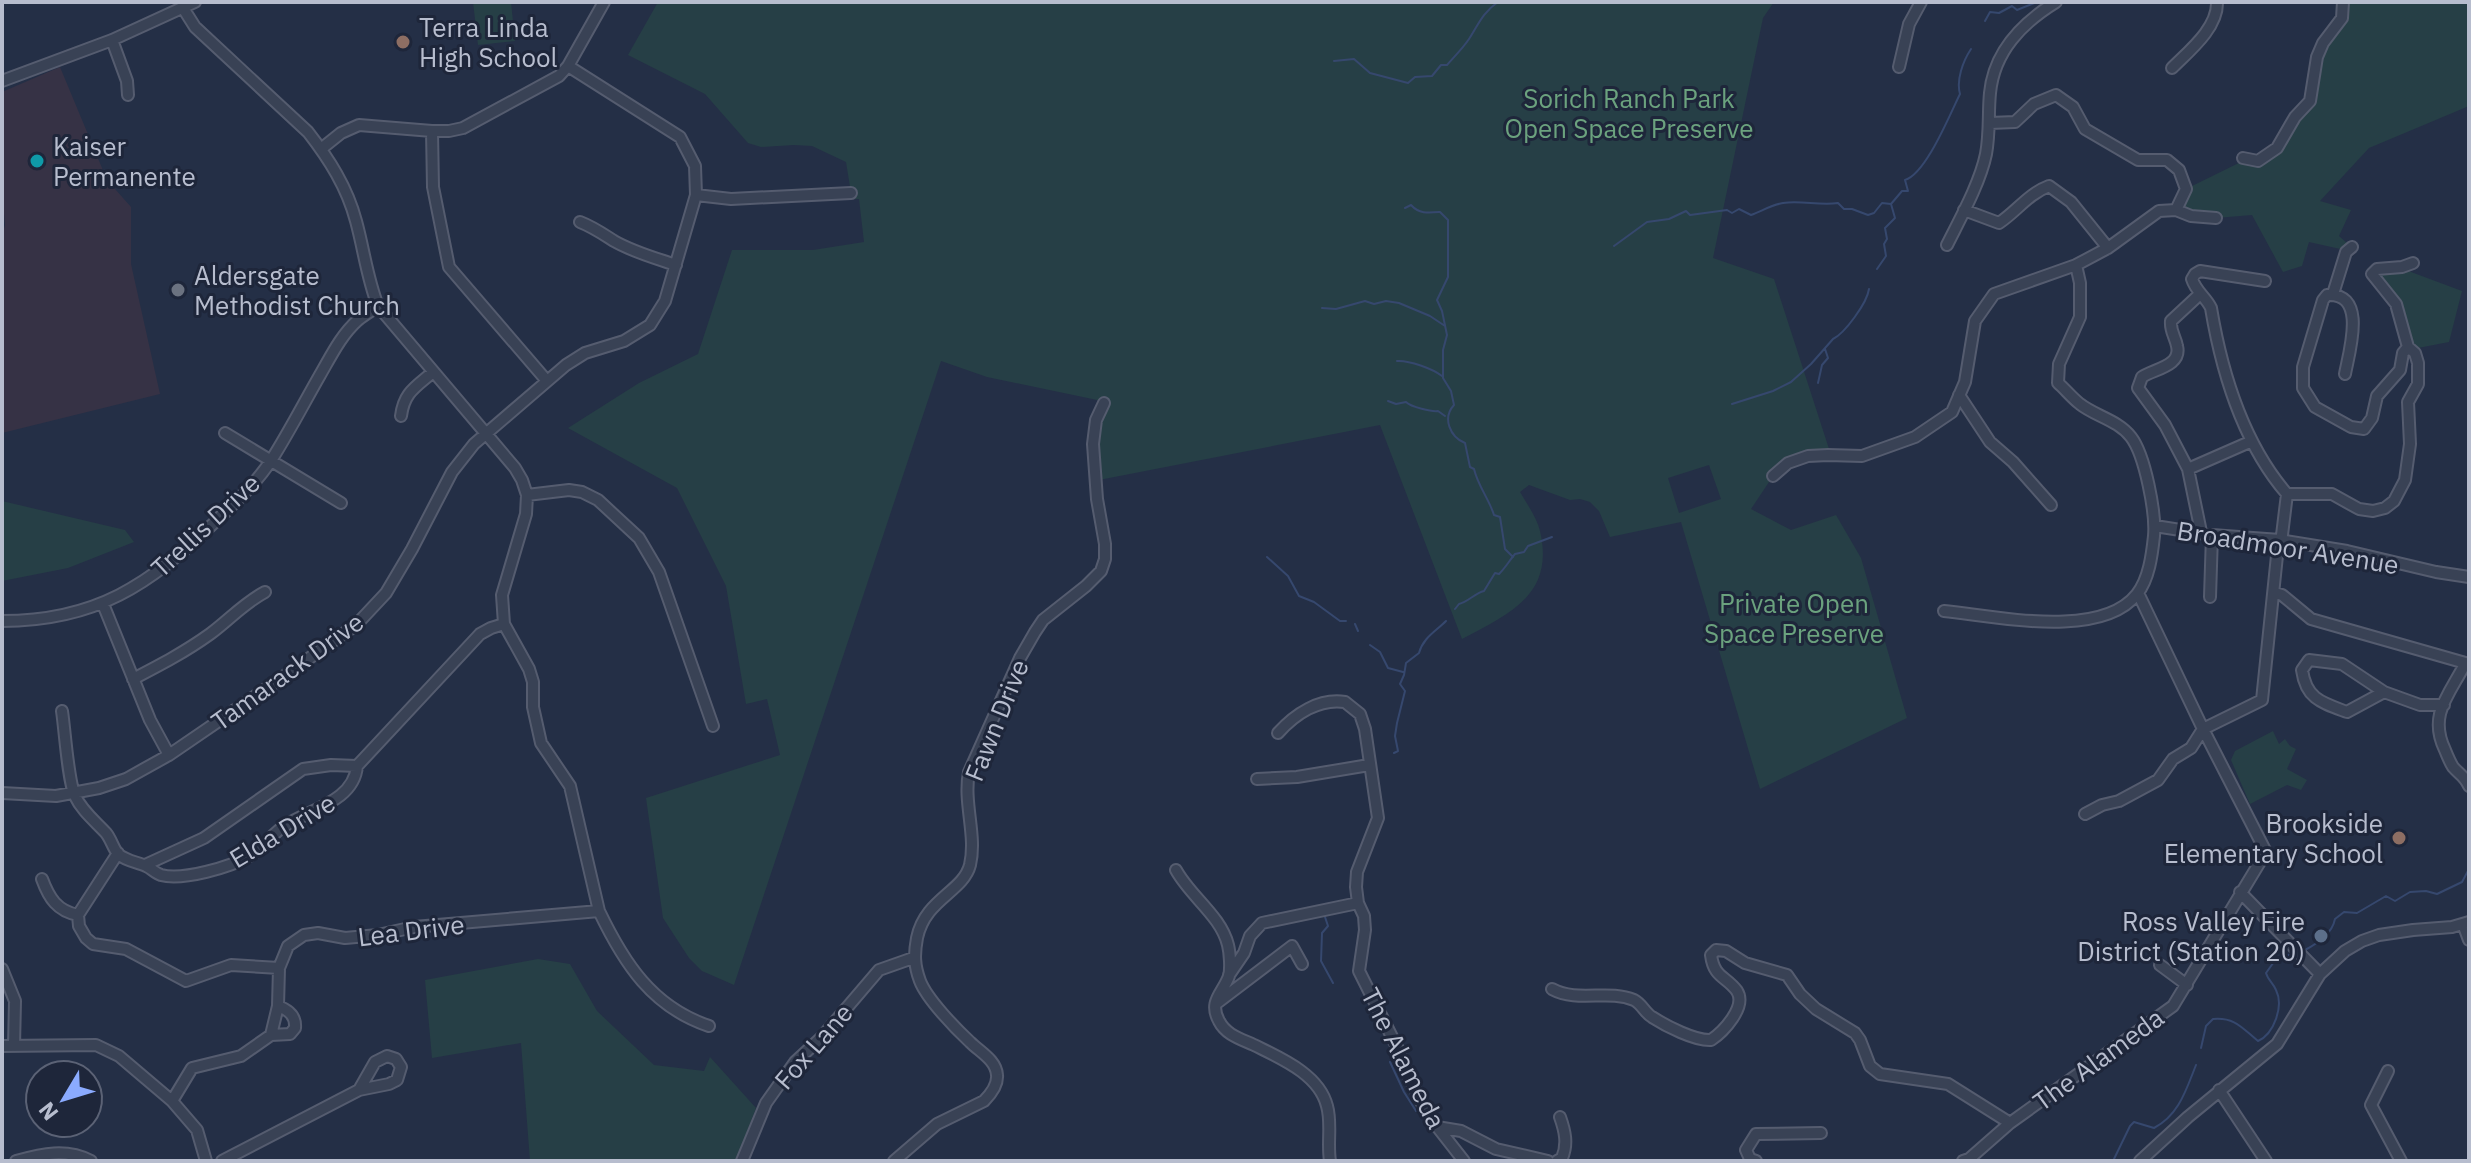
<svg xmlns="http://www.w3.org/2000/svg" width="2471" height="1163" viewBox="0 0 2471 1163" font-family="'IBM Plex Sans',sans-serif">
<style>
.medical{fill:#363245}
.green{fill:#263f46;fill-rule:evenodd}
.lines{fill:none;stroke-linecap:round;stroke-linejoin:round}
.stream{stroke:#36486e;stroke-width:2}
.minor-casing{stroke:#555c6f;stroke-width:14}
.minor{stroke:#394255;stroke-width:10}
.education-dot{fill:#8d6e63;stroke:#1e263a;stroke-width:3}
.culture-dot{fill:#0f9aa8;stroke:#1e263a;stroke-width:3}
.worship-dot{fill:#6b7280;stroke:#1e263a;stroke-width:3}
.service-dot{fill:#5c6f8a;stroke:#1e263a;stroke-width:3}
.labels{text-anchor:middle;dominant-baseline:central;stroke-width:6;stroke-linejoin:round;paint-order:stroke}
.poi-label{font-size:26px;fill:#b7bdce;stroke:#1e263a;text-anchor:start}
.park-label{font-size:26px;fill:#6ba27e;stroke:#1e263a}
.street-label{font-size:26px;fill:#b7bdce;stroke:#1e263a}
</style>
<rect width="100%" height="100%" fill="#242f46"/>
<!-- medical -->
<path class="medical" d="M60,67L107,180L131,207V264L160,394L2,433V236L5,225L2,192V92Z"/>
<!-- green -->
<path class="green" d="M473,2H511L515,41L478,45Z
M658,2H1774L1763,18L1713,258L1774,279L1831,455L1808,456L1773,476L1751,509L1791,530L1836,515L1861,558L1907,718L1760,789L1681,522L1610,537L1599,511L1590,502L1580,499L1570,500L1529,485L1520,492C1527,504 1537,518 1540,531C1555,595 1509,614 1462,639L1380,425L1099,480L1095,420L1102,401L987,377L941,361L734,985L702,971L689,958L663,918L646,798L780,755L767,699L746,704L726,586L677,488L568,428L639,383L698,354L732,250H813L864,242L859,199H854L851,193L846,162L812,146L794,145L761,147L748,143L705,94L628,55ZM1709,465L1721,499L1679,513L1668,478Z
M2343,2H2469V106L2369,148L2320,201L2351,210L2339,236L2348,244L2345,250L2309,242L2302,266L2283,272L2252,215L2216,218L2191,216L2183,207V204L2190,187L2247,159L2268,155L2306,106L2317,57L2337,27Z
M2403,269L2462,291L2449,342L2418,348C2403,339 2411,321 2403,308C2396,296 2382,285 2372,274Z
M2,501L125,530L134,542L68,568L2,581Z
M2273,731L2279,744L2285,739L2290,746L2296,749L2287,769L2307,780L2301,790L2287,785L2250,804L2231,760L2235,751Z
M538,959L570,964L597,1011L654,1065L704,1071L710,1057L756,1108L736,1161H530L521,1043L432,1058L425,980Z"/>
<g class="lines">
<!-- stream -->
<path class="stream" d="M1985,21L1990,12L1999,13L2012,6L2017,10L2037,2
M1334,61L1354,59L1370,73L1408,83L1415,77L1432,76L1441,65H1447C1454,57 1463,48 1469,39C1478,25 1483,12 1498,2
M1405,208L1411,205C1419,214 1428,213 1440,212L1448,220V277L1437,300L1442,311L1447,335L1443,350V378L1451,391L1454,405C1442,418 1450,437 1465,443L1470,467L1474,469C1478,486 1489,499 1494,515L1500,517L1505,549L1513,557
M1614,246L1647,222L1669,219L1686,211L1690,215L1727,210L1732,213L1739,209L1751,215C1762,211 1771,205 1783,203C1801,200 1820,206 1838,203L1844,209H1852L1868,215L1874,213L1882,203L1891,204L1902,191H1908L1905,180C1926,174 1950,114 1960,94C1956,80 1963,61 1971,49
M1877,269L1886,256L1884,244L1887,239L1885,228L1895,218L1891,204
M1322,308L1336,309L1365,301L1374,304L1386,301L1399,303L1430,316L1445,326
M1397,361C1409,360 1433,369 1442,376
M1818,383L1822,365L1828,358L1825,349
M1388,401L1396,404L1406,402C1411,407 1432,412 1438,411L1445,416
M1732,404L1773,391L1791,382L1811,364L1833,339C1845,333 1867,303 1869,289
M1267,557L1288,576L1299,596L1314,602L1340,621H1346
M1455,609L1459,604C1468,602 1475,593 1484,591L1495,573L1499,574C1506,567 1509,561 1515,554L1524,552L1528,546L1552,537
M1355,624L1358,631
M1370,645L1380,652L1388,668L1403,672
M1394,753L1398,751L1395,736L1397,723L1405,691L1400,684L1404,675L1406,663L1419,653C1423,638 1435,632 1446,621
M1325,917L1328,926L1322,933L1321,961L1333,983
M2305,950C2318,943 2332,934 2335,919L2344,912L2357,913L2386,896L2395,901L2410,892L2426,891L2437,894L2462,882L2469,869
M2201,1048L2206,1026L2213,1019C2235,1017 2242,1028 2258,1041C2274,1034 2284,1006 2276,990C2273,983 2268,980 2266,973L2276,959L2289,955
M1390,1062L1404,1092L1416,1111
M2113,1161L2130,1126L2134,1122L2154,1128C2179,1115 2186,1090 2196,1065"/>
<defs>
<path id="minor" d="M183,8L195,27L308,132C329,159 347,187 356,221C364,250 367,278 378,306L515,468L522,480L527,495L526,514L502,595L504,624L529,669L533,682V707L541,743L570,786L599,911C624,963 652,1007 709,1026
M112,40L127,81L128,95
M1899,67L1909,24L1921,2
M2172,68C2189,51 2218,28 2217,2
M2,81L112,40L195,2
M1990,123L2015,122L2034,104L2056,95L2073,107L2085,129L2138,160H2167L2179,170L2186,189L2176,210
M432,131L433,187L449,267L547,381
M321,149L341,133L359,125L432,131H449L463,128L559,76L568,66L604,2
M2243,158L2258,161L2277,148L2295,117L2310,101L2317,57L2323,43L2342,18L2343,2
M696,195L731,199L851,193
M1964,210L1999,223C2017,211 2028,194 2049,186L2071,202L2108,248
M580,222C593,227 603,234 614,241C633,252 655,258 676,265
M1947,245C1961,217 1980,183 1986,154C1990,133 1988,113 1990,93C1994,51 2022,23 2056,2
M2333,294L2346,252L2352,247
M2199,295L2171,321C2170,331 2175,336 2177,346C2182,366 2154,369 2142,377L2138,388L2165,425L2188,469L2201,532
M2345,374C2349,352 2368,292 2327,295L2323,300L2303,367V388L2315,407L2351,427L2364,429L2372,418L2377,396L2400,370L2403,353L2408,347
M1959,395L1990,442L2013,462L2051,505
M401,416C404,392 416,387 433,372
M225,433L341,503
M2188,469L2252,441
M1773,476L1788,463L1808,456L1828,455L1862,456L1915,437L1952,412L1965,382L1975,321L1994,294L2076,265L2108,248L2159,211L2176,210L2191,216L2216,218
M2287,494H2332L2359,509L2373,511L2385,508L2394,501L2405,480L2410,444L2408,402L2418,384V363L2415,353L2408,347L2396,304L2372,274L2377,269L2402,267L2413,263
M527,495L569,490L582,492L598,500L639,538L659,572L713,726
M2155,526L2212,535L2280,540L2347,551L2436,572L2469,577
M2275,593L2282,595L2311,619L2469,664
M2210,597L2212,535
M103,604L150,720L169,755
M1944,611C1995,616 2101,640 2137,594C2149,579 2152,555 2154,536C2156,513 2145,455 2131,437C2118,420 2095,416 2080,404C2072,398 2065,389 2058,383L2059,364L2080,317V283L2076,265
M2,621C96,621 149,585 215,522C235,502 256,484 272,459C289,432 304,403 320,375C331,356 341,335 358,320C364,315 371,311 378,306
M2309,660L2342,664L2384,692L2347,712C2322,703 2306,699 2302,670Z
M2465,664C2449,695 2428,715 2445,750C2447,755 2450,762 2453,767C2459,774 2465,776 2469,786
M133,679C160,665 185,652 210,634C229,620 244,603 265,592
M2384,692L2420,705H2444
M62,711C65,731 68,781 75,796C82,811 95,821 106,833C111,839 113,848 118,854C126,861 137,862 146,866C151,868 155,873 161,875C182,881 231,867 249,856C264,848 272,833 286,825C311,809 354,801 357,766L480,634L491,628L504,624
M1278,733C1295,714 1319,698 1345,702L1360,714L1365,729L1378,818L1357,872L1356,887L1358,903L1364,916L1365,930L1359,971L1398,1049L1406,1071L1428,1115L1464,1161
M1257,779L1297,777L1369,765
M2,793L56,796L99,788L126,779L169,755L283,677L357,624L386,593L412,549L452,472L474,444L566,365L585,353L624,341L650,325L665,301L696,195L695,166L680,137L568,66
M2085,814L2102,805L2119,801L2158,780L2173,759L2191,748L2203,729L2262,700L2278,546L2282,535L2287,494C2243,443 2222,374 2211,308C2206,297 2196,292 2192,279L2195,274L2200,271L2265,281
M118,853L78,915L79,926L86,938L93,944L126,949L186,981L231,965L279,968
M145,865L204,838L303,769L331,765L357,766
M1176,870C1190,896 1221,916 1228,945C1230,953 1231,969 1229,976C1223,993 1208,1001 1219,1021C1226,1035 1241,1039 1254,1045C1280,1058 1319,1074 1327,1106C1332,1123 1327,1143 1330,1161
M42,879C49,898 57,911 78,915
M2240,892L2320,974
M2463,924L2469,940
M2160,965L2187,985
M2,969L15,1001L14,1046
M1229,975L1244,953L1250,936L1262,923L1358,903
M1552,989C1578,1003 1608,989 1634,1000C1642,1004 1645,1013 1652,1017C1666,1026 1695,1041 1711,1040C1723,1032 1747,1007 1737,991C1726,976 1714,978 1711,955L1716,950L1726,951L1745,963L1787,975L1800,994L1816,1009L1855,1033L1860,1040L1870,1066L1880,1074L1948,1084L2010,1123
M1217,1003L1292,946L1302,964
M271,1035L290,1034L295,1028C296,1016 289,1010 278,1006
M2,1046L96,1045L119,1056L172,1101
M387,1056L396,1059L401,1067L397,1080L389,1084L359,1090L375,1062Z
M2388,1071L2371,1105L2401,1161
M2219,1090L2266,1161
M1437,1127L1461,1131L1496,1149L1548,1161
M16,1161C42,1154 66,1148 91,1161
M206,1161L197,1130L172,1101L192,1068L241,1056L271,1035L278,1006L279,968L288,946L304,935L318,933L345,938L378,935L414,927L599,911
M222,1161L359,1090
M742,1161L766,1103L795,1062L821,1038L879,970L913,958
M894,1161L937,1124L984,1101C990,1095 998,1085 997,1075C996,1060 980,1052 970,1042C955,1028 927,999 920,981C914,965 914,954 917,938C925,899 963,892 970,865C977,835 963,803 969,772L1020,658L1035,632L1043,620L1086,586L1101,571L1105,559V544L1097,499L1093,444L1096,420L1104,403
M1557,1161L1562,1158C1568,1144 1565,1131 1560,1117
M1756,1161L1750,1159L1746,1150L1756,1134L1821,1133
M1963,1161L1969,1159L2010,1123L2173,1006L2266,852L2203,729L2138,593
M2140,1161L2188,1117L2277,1044L2320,974L2345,951L2362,941L2379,935L2413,930L2452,927L2469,922"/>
</defs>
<!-- minor casing -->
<use href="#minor" class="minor-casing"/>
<!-- minor -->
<use href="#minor" class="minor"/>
</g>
<!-- markers -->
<g class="education-dot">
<circle cx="403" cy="42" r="8"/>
<circle cx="2399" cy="838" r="8"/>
</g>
<circle class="culture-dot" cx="37" cy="161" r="8"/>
<circle class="worship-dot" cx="178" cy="290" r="8"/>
<circle class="service-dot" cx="2321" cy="936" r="8"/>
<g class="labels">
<!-- poi labels -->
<g class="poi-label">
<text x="419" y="27">Terra Linda<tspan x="419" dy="30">High School</tspan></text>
<text x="53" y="146">Kaiser<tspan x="53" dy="30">Permanente</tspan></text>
<text x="194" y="275">Aldersgate<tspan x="194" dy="30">Methodist Church</tspan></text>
<text x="2383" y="823" text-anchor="end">Brookside<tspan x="2383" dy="30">Elementary School</tspan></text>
<text x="2305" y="921" text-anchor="end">Ross Valley Fire<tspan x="2305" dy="30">District (Station 20)</tspan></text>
</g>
<!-- park labels -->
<g class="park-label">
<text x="1629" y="98">Sorich Ranch Park<tspan x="1629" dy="30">Open Space Preserve</tspan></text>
<text x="1794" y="603">Private Open<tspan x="1794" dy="30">Space Preserve</tspan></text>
</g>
<!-- street labels -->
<g class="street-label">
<text transform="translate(205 525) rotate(-43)">Trellis Drive</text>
<text transform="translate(2288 547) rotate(9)">Broadmoor Avenue</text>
<text transform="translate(287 671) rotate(-36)">Tamarack Drive</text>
<text transform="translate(996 720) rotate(-68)">Fawn Drive</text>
<text transform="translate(282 830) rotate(-31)">Elda Drive</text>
<text transform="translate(411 930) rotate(-7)">Lea Drive</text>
<text transform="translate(813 1046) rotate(-49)">Fox Lane</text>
<text transform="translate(1404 1058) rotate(63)">The Alameda</text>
<text transform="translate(2098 1059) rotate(-36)">The Alameda</text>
</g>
</g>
<!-- border -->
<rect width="2471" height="1163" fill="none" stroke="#b7bdce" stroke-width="8"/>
<!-- north arrow -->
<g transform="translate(64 1099) rotate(232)"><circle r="38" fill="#1e263a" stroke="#5b6275" stroke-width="2"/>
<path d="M0-6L14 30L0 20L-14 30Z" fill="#8babff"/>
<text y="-12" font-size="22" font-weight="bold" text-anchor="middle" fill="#b7bdce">N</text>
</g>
</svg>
